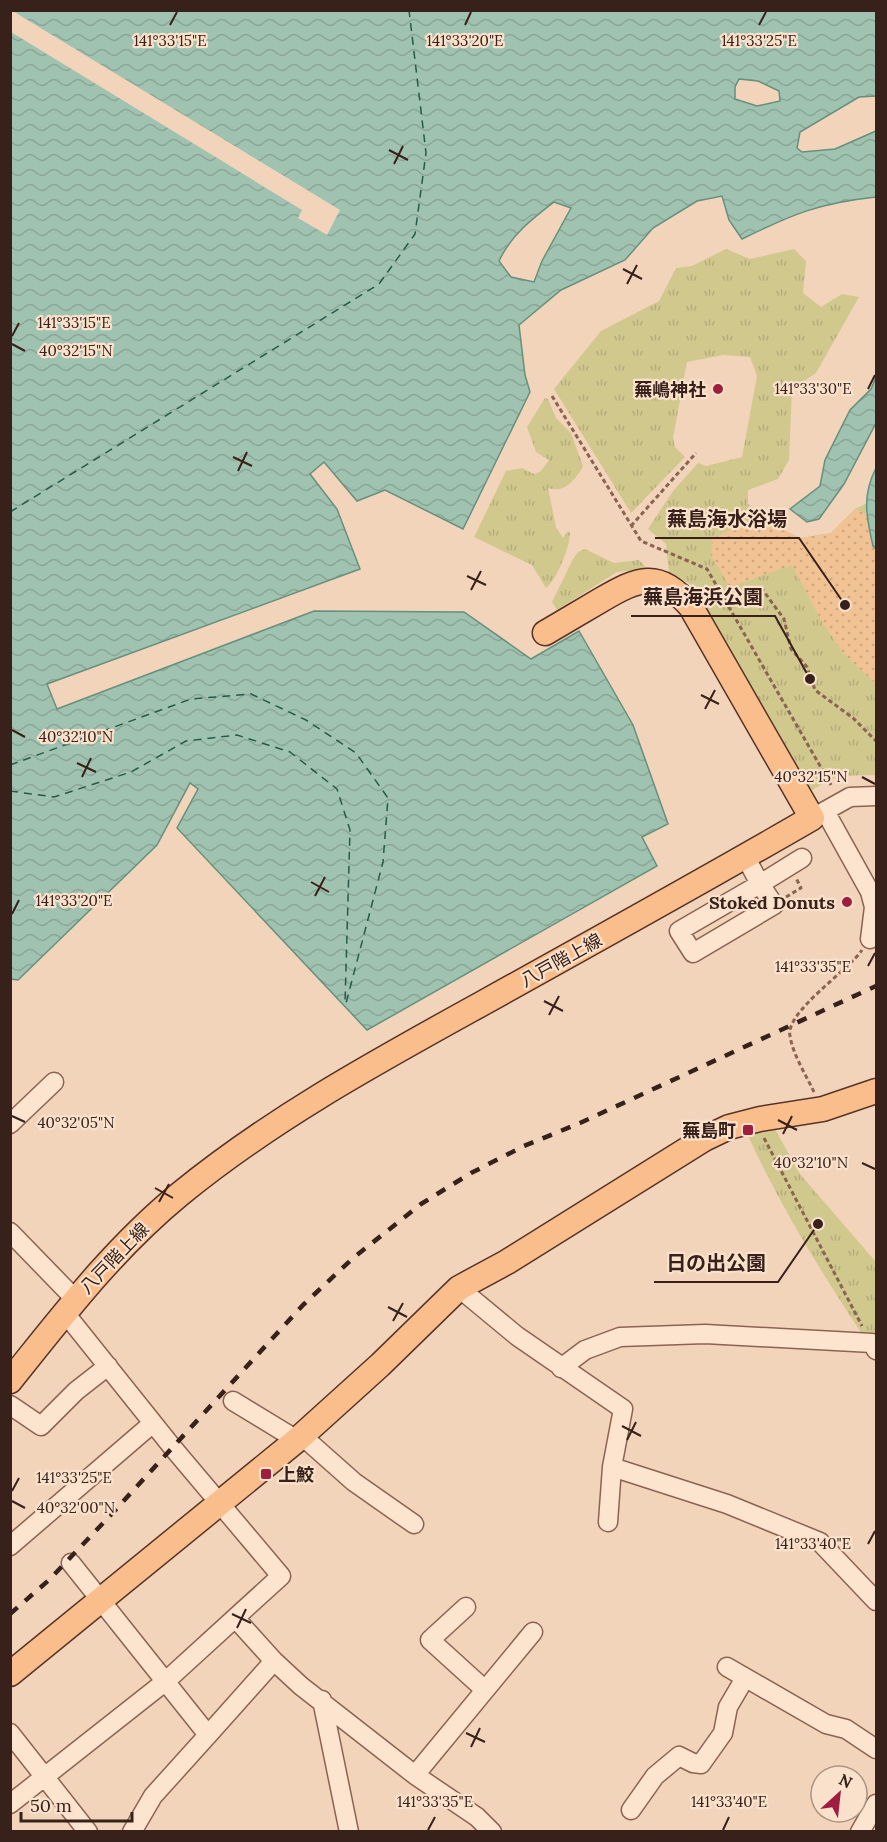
<svg xmlns="http://www.w3.org/2000/svg" width="887" height="1842" viewBox="0 0 887 1842" font-family="Lora,'Noto Sans JP',serif">
<style>
.grass{fill:url(#grass-tufts)}
.sand{fill:url(#sand-dots)}
.water{fill:url(#water-waves);stroke:#66907c;stroke-width:1.5;fill-rule:evenodd}
.pier{fill:#f2d4bb}
.lines{fill:none;stroke-linecap:round;stroke-linejoin:round}
.ferry{stroke:#275a4a;stroke-width:1.5;stroke-dasharray:8 6;stroke-linecap:butt}
.minor-casing{stroke:#8b6353;stroke-width:21}
.major-casing{stroke:#573328;stroke-width:27}
.path{stroke:#8b6353;stroke-width:3;stroke-dasharray:4.5 3;stroke-linecap:butt}
.minor{stroke:#fce4cf;stroke-width:18}
.major{stroke:#fabe8d;stroke-width:24}
.rail{stroke:#38211a;stroke-width:4.5;stroke-dasharray:10 10;stroke-linecap:butt}
.ticks{fill:none;stroke:#38211a;stroke-width:2}
.poi-dot{fill:#9f1d3e;stroke:#f9e1cb;stroke-width:2}
.labels{text-anchor:middle;dominant-baseline:central;stroke-width:4.5;stroke-linejoin:round;paint-order:stroke}
.poi-label{font-size:18px;font-weight:bold;fill:#38211a;stroke:#f9e1cb;text-anchor:end}
.street-label{font-size:18px;fill:#38211a;stroke:#f9e1cb}
.ticks-label{font-size:15px;text-anchor:middle;fill:#38211a;stroke:#f9e1cb;stroke-width:4.5;stroke-linejoin:round;paint-order:stroke}
.leader{fill:none;stroke:#38211a;stroke-width:2}
.callout-dot{fill:#38211a;stroke:#f9e1cb;stroke-width:2}
.callout-label{font-size:20px;text-anchor:middle;font-weight:bold;fill:#38211a;stroke:#f9e1cb;stroke-width:4.5;stroke-linejoin:round;paint-order:stroke}
</style>
<defs>
<pattern id="grass-tufts" width="24" height="20" patternUnits="userSpaceOnUse" patternTransform="scale(1.5)"><rect width="24" height="20" fill="#d1c88e"/><path d="M3 7l-1-3M5 7V3M7 7l1-3M15 17l-1-3M17 17v-4M19 17l1-3" fill="none" stroke="#b4ac7a"/></pattern>
<pattern id="sand-dots" width="8" height="8" patternUnits="userSpaceOnUse" patternTransform="scale(1.5)"><rect width="8" height="8" fill="#f1c294"/><path d="M2 2h.1M6 6h.1" fill="none" stroke="#cfa67f" stroke-width="1.8" stroke-linecap="round"/></pattern>
<pattern id="water-waves" width="16" height="10" patternUnits="userSpaceOnUse" patternTransform="scale(1.5)"><rect width="16" height="10" fill="#a0c2b0"/><path d="M0 5q4-4 8 0t8 0" fill="none" stroke="#8ba697"/></pattern>
</defs>
<rect width="100%" height="100%" fill="#f2d4bb"/>
<!-- grass -->
<path class="grass" d="M726,249L750,259L794,249L806,261L803,293L821,307L842,294L859,297L816,373L792,389L789,460L778,479L748,490V504L778,527L801,538L831,533L855,509L869,502L866,514L873,546L876,549V775L838,776L808,792L690,584L669,573L666,544L648,529L673,491L698,463L706,466L742,457L757,376L750,357L723,355L687,362L673,438L675,447L685,457L631,513L554,389L601,331L659,301L676,268L692,266Z
M545,398L548,399L556,418L571,433L583,466C576,479 565,494 548,488L556,527L563,538L568,531L570,533C570,546 557,580 546,588L532,565L474,537L506,471L522,468L534,474L540,472L549,460L536,452L527,427Z
M585,549L614,563L639,560L648,569L617,572L557,610L552,602L573,559L578,552Z
M772,1124L800,1174L876,1262V1343L866,1340C821,1272 779,1205 746,1131Z"/>
<!-- sand -->
<path class="sand" d="M855,509L866,514L873,546L876,549V684L844,654L822,622L792,565L730,587L711,556L712,539L740,525L778,527L801,538L831,533Z"/>
<!-- water -->
<path class="water" d="M10,11H876V96L859,97L800,132L797,148L802,152L835,149L876,131V197C819,203 793,214 742,239L729,220L722,196L697,201L653,228L625,260L561,290L519,325L525,375L530,392L463,529L385,490L357,501L324,462L310,474L337,509L360,569L47,684L57,709L314,611L464,612L531,659L579,631L633,725L668,824L642,837L657,866L367,1030L177,828L198,789L190,783L157,845L18,980L11,979ZM739,79L758,81L779,91L780,101L757,106L735,99V87ZM554,202L571,208L542,261L534,282L511,277L499,261C511,235 532,219 554,202Z
M876,377V423L844,484L819,519L807,522L790,509L820,486L825,460L850,410L871,389Z
M876,468V549L873,546C866,516 862,495 876,468Z"/>
<!-- pier -->
<path class="pier" d="M11,10L340,210L327,235L298,218L302,210L11,32Z"/>
<g class="lines">
<!-- ferry -->
<path class="ferry" d="M10,512L379,284L415,234L426,153L409,10
M10,765L191,699L251,694L306,720L356,753L388,798L383,862L345,1007
M10,791L54,797L131,772L186,741L237,735L290,752L337,789L350,830L345,1003"/>
<defs>
<path id="minor" d="M825,811L870,892L874,907L870,939
M816,816L850,797L876,796
M745,856L760,884L802,858
M760,884L774,905L693,953L679,931Z
M10,1124L54,1082
M10,1232L75,1299
M459,1288L517,1336L623,1409L612,1467L608,1522
M561,1368L585,1350L620,1337L705,1334L872,1343L876,1350
M233,1401L297,1440
M10,1405L41,1426L76,1391L108,1366
M301,1435L354,1482L414,1524
M612,1467L727,1504L820,1542L876,1601
M10,1546L153,1423
M71,1563L208,1735L274,1661
M466,1607L430,1640L484,1689
M236,1619L274,1661L301,1686L415,1775L477,1817L492,1832
M727,1667L826,1724L846,1729L876,1749
M322,1700L349,1832
M10,1733L88,1832
M415,1775L533,1632
M10,1804L166,1681L281,1576L173,1448L65,1313
M631,1810L655,1776L679,1756L693,1763L701,1764L723,1733L728,1707L745,1678
M132,1832L153,1796L208,1735
M860,1832L876,1804"/>
<path id="major" d="M10,1381C63,1315 114,1248 180,1194C273,1118 378,1061 483,1003C593,942 703,881 812,818L691,607C658,569 639,578 601,600C582,611 564,622 545,633
M10,1674L297,1440L380,1365L459,1288L507,1262L704,1139L729,1127L760,1119L823,1109L876,1091"/>
</defs>
<!-- minor casing -->
<use href="#minor" class="minor-casing"/>
<!-- major casing -->
<use href="#major" class="major-casing"/>
<!-- path -->
<path class="path" d="M552,396L641,541L707,569L831,785
M631,526L696,453
M724,599L762,589L784,619L791,649L807,667L815,690L853,718L876,741
M786,897L801,888L796,878
M814,1092C806,1075 793,1055 790,1036C785,1012 848,971 862,950
M764,1138L862,1326"/>
<!-- minor -->
<use href="#minor" class="minor"/>
<!-- major -->
<use href="#major" class="major"/>
<!-- rail -->
<path class="rail" d="M10,1614L49,1580L107,1519L303,1305L352,1259L421,1204L471,1173L524,1146L580,1123L876,986"/>
</g>
<!-- ticks -->
<path class="ticks" d="M170,25L177,12M465,25L471,12M759,25L766,12M389,150L408,160M394,164L403,146M623,269L642,279M627,284L637,265M12,336L19,323M12,344L25,351M868,389L875,375M233,457L252,466M238,471L247,452M467,576L486,585M471,590L481,571M701,695L719,704M705,709L715,690M12,730L25,737M77,763L96,772M82,777L91,758M862,777L875,784M311,882L329,892M315,896L325,877M12,914L19,900M868,966L875,953M544,1001L563,1011M549,1015L559,996M12,1116L25,1122M778,1120L797,1130M783,1134L792,1116M862,1163L875,1169M155,1188L173,1198M159,1202L169,1184M388,1307L407,1317M393,1321L403,1303M622,1426L641,1436M627,1440L636,1422M12,1491L19,1478M12,1501L25,1508M868,1544L875,1531M232,1614L251,1623M237,1628L246,1609M466,1733L485,1742M471,1747L480,1728M428,1830L435,1817M723,1830L729,1817"/>
<!-- markers -->
<g class="poi-dot">
<circle cx="718" cy="389" r="6"/>
<circle cx="847" cy="902" r="6"/>
<rect x="742" y="1124" width="12" height="12" rx="3"/>
<rect x="260" y="1468" width="12" height="12" rx="3"/>
</g>
<g class="labels">
<!-- poi labels -->
<g class="poi-label">
<text x="706" y="389">蕪嶋神社</text>
<text x="835" y="902">Stoked Donuts</text>
<text x="736" y="1130">蕪島町</text>
<text x="278" y="1474" text-anchor="start">上鮫</text>
</g>
<!-- street labels -->
<g class="street-label">
<text transform="translate(561 960) rotate(-29)">八戸階上線</text>
<text transform="translate(114 1258) rotate(-46)">八戸階上線</text>
</g>
</g>
<g class="ticks-label">
<text x="170" y="46">141°33'15"E</text>
<text x="465" y="46">141°33'20"E</text>
<text x="759" y="46">141°33'25"E</text>
<text x="74" y="328">141°33'15"E</text>
<text x="76" y="356">40°32'15"N</text>
<text x="813" y="394">141°33'30"E</text>
<text x="76" y="742">40°32'10"N</text>
<text x="811" y="782">40°32'15"N</text>
<text x="74" y="906">141°33'20"E</text>
<text x="813" y="972">141°33'35"E</text>
<text x="76" y="1128">40°32'05"N</text>
<text x="811" y="1168">40°32'10"N</text>
<text x="74" y="1483">141°33'25"E</text>
<text x="76" y="1513">40°32'00"N</text>
<text x="813" y="1549">141°33'40"E</text>
<text x="435" y="1807">141°33'35"E</text>
<text x="729" y="1807">141°33'40"E</text>
</g>
<!-- callouts -->
<path class="leader" d="M845 605L799 538H655M810 679L775 616H631M818 1224L778 1282H654"/>
<g class="callout-dot">
<circle cx="845" cy="605" r="6"/>
<circle cx="810" cy="679" r="6"/>
<circle cx="818" cy="1224" r="6"/>
</g>
<g class="callout-label">
<text x="727" y="526">蕪島海水浴場</text>
<text x="703" y="604">蕪島海浜公園</text>
<text x="716" y="1270">日の出公園</text>
</g>
<!-- border -->
<rect width="887" height="1842" fill="none" stroke="#38211a" stroke-width="24"/>
<!-- north arrow -->
<g transform="translate(839 1794) rotate(27)"><circle r="28" fill="#f9e1cb" stroke="#ac9484" stroke-width="1.5"/>
<path d="M0-4.5L10 22L0 15L-10 22Z" fill="#9f1d3e"/>
<text y="-9" font-size="16" font-weight="bold" text-anchor="middle" fill="#38211a">N</text>
</g>
<!-- scale -->
<path d="M21 1812v9h111v-9" fill="none" stroke="#38211a" stroke-width="3"/>
<text x="30" y="1812" font-size="18" fill="#38211a" stroke="#f9e1cb" stroke-width="4.5" paint-order="stroke">50 m</text>
</svg>
